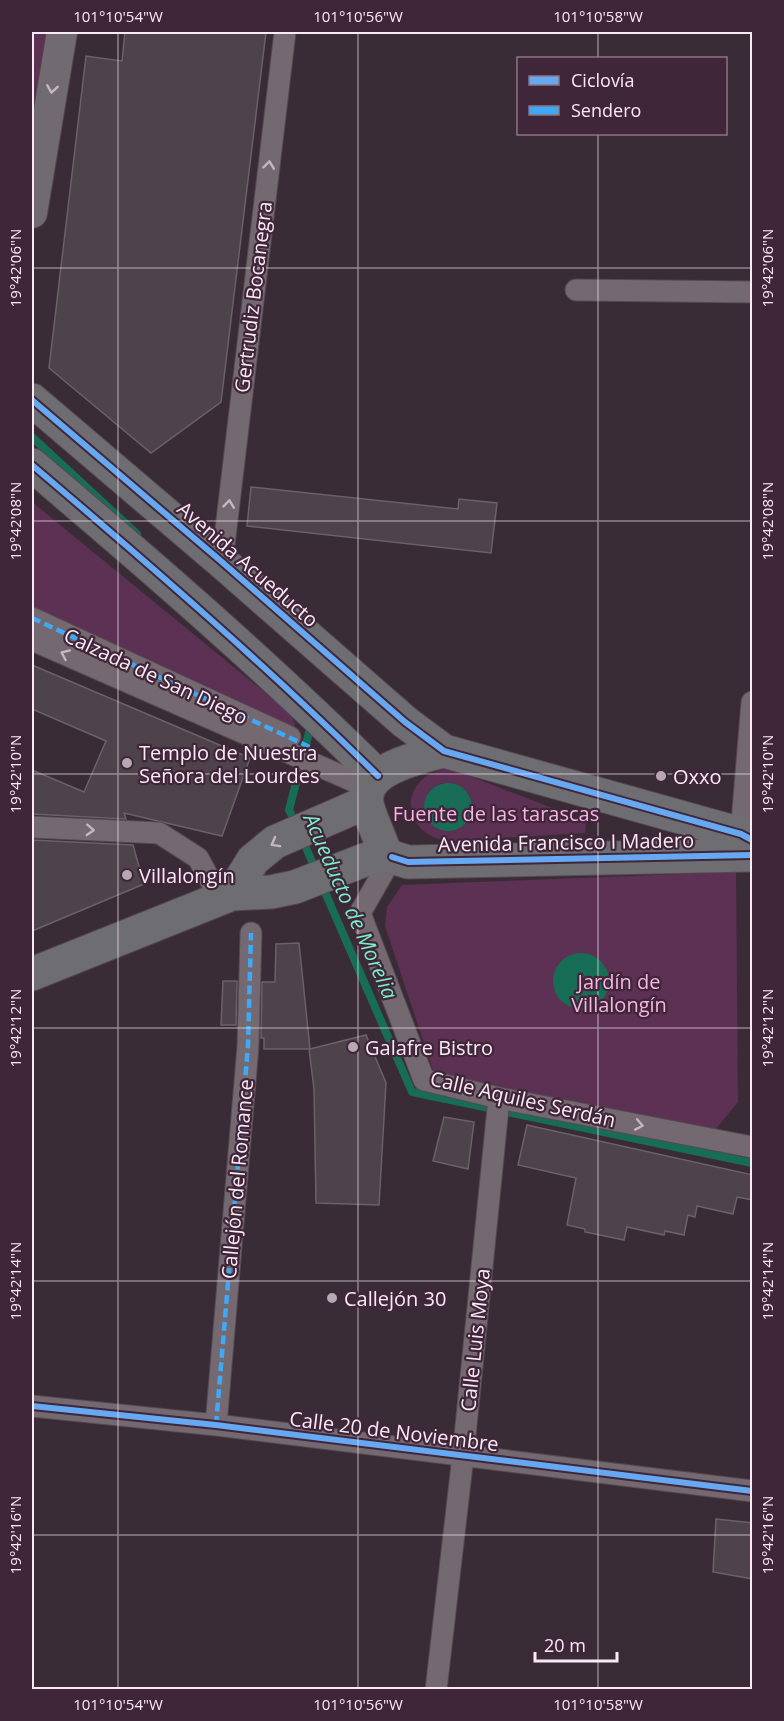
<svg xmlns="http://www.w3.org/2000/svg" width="784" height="1721" viewBox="0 0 784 1721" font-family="'Open Sans',sans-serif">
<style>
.green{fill:#5d3153;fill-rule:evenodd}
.water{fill:#186d57}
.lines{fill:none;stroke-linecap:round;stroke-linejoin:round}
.stream{stroke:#186d57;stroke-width:8}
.building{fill:#4e424b;stroke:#6c6069;stroke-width:1.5}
.street-casing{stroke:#554851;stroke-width:23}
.secondary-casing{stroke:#554851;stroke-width:32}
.primary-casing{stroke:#554851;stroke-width:35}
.street{stroke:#746871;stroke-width:21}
.secondary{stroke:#716b71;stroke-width:30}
.primary{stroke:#6e6d71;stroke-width:33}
.quiet{stroke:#3fa9f5;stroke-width:4.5;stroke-dasharray:9 4.5;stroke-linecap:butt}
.cycleway-casing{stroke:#402639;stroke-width:10}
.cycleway{stroke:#66a8f1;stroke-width:6}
.oneway{stroke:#c4b7c1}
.oneway2{stroke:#c5b6c1}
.oneway3{stroke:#c3b8c1}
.ticks{fill:none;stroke:#fbeaf6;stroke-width:1.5;stroke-opacity:0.45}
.poi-dot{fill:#b7a8b3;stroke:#402639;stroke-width:2}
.labels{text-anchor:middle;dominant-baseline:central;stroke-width:4.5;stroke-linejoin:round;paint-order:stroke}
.street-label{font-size:20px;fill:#fbeaf6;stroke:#402639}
.poi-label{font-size:20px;fill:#fbeaf6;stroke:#402639;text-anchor:start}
.park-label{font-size:20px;fill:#f7b5e4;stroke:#402639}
.water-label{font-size:21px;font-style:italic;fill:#79f0c9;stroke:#402639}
.neatline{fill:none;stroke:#fbeaf6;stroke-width:2}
.ticks-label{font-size:15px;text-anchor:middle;fill:#fbeaf6}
</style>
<rect width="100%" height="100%" fill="#3a2c36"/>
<!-- green -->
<path class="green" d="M32,32H46L32,122Z
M32,502L290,713L295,723L294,730L32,633Z
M445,769L454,770L586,821L585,833L450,841C416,840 396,801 424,778C430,773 438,771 445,769ZM442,783C461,788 472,787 472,810L444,830L431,823L429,792L435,787Z
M736,872L738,1102L715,1130L435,1076L385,926L387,907L402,885Z"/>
<!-- water -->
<path class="water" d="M424 807a24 24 0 1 1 48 0a24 24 0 1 1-48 0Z
M553 981a28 28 0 1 1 56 0a28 28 0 1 1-56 0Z"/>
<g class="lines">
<!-- stream -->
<path class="stream" d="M32,437L137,534
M296,824L289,810L312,721
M301,836L316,871
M321,883L412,1092L752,1163"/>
</g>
<!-- building -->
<path class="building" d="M125,32H266L221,402L151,453L49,368L86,56L122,61Z
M251,487L458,509L459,499L497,503L491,553L247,526Z
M32,665L250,758L222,836L124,813L126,819L32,814V770L84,792L106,741L32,709Z
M32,840L133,845L144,884L32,931Z
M299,943L310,1049L366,1035L386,1083L379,1205L316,1203L314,1089L309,1049H264V1038H261L262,982H275L276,944Z
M223,981H237L236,1025H221Z
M444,1117L474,1122L468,1169L433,1161Z
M527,1125L753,1175V1200L737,1197L733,1214L697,1206L695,1217L688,1215L684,1235L665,1231L664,1235L627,1227L624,1240L585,1232V1229L567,1225L576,1178L518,1165Z
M716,1519L753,1523V1579L713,1572Z"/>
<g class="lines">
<defs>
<path id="street" d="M576,290L752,292
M222,562L285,32
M32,618L290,737
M32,640L369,788
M32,827L159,833L198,858L221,900
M746,843L741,834L752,702
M392,857L360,913L424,1080L499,1098L752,1147
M32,1406L216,1425L752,1491
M216,1425L248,1046L251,933
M436,1690L463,1456L499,1098"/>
<path id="secondary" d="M32,213L62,32"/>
<path id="primary" d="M32,400L222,562L405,722L444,751
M32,465C150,565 268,667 378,776
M752,840L741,834L444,751C420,757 360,769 367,804C370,817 380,838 385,852L392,857L408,862L752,855
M232,894L253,860L275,842L367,802
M32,974L232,894L271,892L295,887L385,852"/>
</defs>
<!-- street casing -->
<use href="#street" class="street-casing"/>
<!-- secondary casing -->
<use href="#secondary" class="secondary-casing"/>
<!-- primary casing -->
<use href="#primary" class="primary-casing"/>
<!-- street -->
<use href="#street" class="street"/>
<!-- secondary -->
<use href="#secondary" class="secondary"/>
<!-- primary -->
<use href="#primary" class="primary"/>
<!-- quiet -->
<path class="quiet" d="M32,618L314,749
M216,1425L248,1046L251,933"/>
<defs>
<path id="cycleway" d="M32,400L222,562L405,722L444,751L741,834L752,840
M32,465C150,565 268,667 378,776
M392,857L408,862L752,855
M32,1406L216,1425L752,1491"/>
</defs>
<!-- cycleway casing -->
<use href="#cycleway" class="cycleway-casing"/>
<!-- cycleway -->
<use href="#cycleway" class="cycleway"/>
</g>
<!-- one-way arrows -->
<defs><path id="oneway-chevron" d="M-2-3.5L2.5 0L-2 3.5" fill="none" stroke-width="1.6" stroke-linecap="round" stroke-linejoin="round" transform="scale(1.5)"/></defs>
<use class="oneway" href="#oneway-chevron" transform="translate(52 89) rotate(99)"/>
<g class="oneway2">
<use href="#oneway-chevron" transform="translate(269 165) rotate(-83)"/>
<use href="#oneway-chevron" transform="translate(229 504) rotate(-83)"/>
<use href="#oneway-chevron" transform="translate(65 654) rotate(-156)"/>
<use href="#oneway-chevron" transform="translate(90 830) rotate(3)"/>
<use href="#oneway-chevron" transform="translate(639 1125) rotate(11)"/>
</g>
<use class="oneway3" href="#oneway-chevron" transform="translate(275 843) rotate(151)"/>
<!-- ticks -->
<path class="ticks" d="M118,32V1690M358,32V1690M598,32V58M598,134V1690M32,268H752M32,521H752M32,774H752M32,1028H752M32,1281H752M32,1535H752"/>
<!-- markers -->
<g class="poi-dot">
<circle cx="127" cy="763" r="6"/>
<circle cx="661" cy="776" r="6"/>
<circle cx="127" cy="875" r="6"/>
<circle cx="353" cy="1047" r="6"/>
<circle cx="332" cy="1298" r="6"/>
</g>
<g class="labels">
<!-- street labels -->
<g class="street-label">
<text transform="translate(253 297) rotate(-83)">Gertrudiz Bocanegra</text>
<text transform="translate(248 564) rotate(41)">Avenida Acueducto</text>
<text transform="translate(156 676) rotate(25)">Calzada de San Diego</text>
<text transform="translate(566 842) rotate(-1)">Avenida Francisco I Madero</text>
<text transform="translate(523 1099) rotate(13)">Calle Aquiles Serdán</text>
<text transform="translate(237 1179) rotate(-85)">Callejón del Romance</text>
<text transform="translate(475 1340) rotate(-84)">Calle Luis Moya</text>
<text transform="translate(394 1431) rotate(7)">Calle 20 de Noviembre</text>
</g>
<!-- poi labels -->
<g class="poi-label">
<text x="139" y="752">Templo de Nuestra<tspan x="139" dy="23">Señora del Lourdes</tspan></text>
<text x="673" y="776">Oxxo</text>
<text x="139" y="875">Villalongín</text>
<text x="365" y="1047">Galafre Bistro</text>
<text x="344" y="1298">Callejón 30</text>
</g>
<!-- park labels -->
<g class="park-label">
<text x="496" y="813">Fuente de las tarascas</text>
<text x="619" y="981">Jardín de<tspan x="619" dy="23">Villalongín</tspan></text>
</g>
<!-- water labels -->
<g class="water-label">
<text transform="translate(351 906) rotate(66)">Acueducto de Morelia</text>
</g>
</g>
<!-- border -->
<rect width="784" height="1721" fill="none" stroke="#402639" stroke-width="66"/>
<!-- legend -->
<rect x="517" y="57" width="210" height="78" fill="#402639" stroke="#8b7485" stroke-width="1.5"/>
<rect x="529" y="76" width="30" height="9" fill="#66a8f1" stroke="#8b7485" stroke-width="1.5"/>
<text x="571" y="87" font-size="18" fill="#fbeaf6">Ciclovía</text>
<rect x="529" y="106" width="30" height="9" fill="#3fa9f5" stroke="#8b7485" stroke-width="1.5"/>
<text x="571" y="117" font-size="18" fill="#fbeaf6">Sendero</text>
<!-- scale -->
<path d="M535 1652v9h82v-9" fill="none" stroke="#fbeaf6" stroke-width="3"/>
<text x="544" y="1652" font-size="18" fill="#fbeaf6" stroke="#402639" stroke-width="4.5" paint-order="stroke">20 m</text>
<rect x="33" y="33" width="718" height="1655" class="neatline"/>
<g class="ticks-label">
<text x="118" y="22">101°10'54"W</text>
<text x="358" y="22">101°10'56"W</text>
<text x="598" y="22">101°10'58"W</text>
<text transform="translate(768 268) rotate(-90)" y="5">19°42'06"N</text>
<text transform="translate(16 268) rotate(-90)" y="5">19°42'06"N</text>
<text transform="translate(768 521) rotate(-90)" y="5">19°42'08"N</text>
<text transform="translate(16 521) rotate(-90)" y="5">19°42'08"N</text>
<text transform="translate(768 774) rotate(-90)" y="5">19°42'10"N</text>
<text transform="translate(16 774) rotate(-90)" y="5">19°42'10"N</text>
<text transform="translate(768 1028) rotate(-90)" y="5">19°42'12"N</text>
<text transform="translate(16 1028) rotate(-90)" y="5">19°42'12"N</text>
<text transform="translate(768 1281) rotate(-90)" y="5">19°42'14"N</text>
<text transform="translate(16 1281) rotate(-90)" y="5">19°42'14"N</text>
<text transform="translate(768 1535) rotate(-90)" y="5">19°42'16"N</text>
<text transform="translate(16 1535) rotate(-90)" y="5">19°42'16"N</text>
<text x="118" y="1710">101°10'54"W</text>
<text x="358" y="1710">101°10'56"W</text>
<text x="598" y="1710">101°10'58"W</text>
</g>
</svg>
